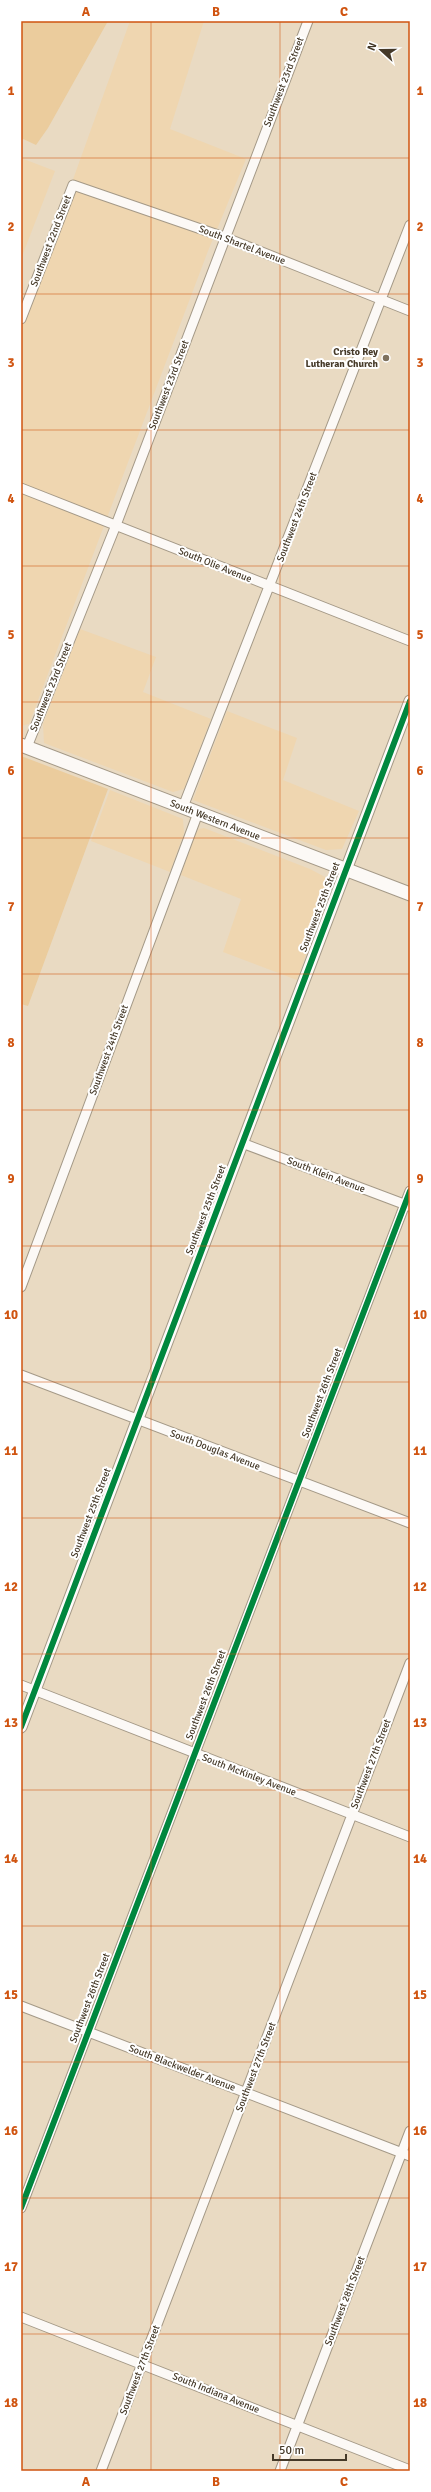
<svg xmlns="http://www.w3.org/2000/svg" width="431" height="2492" viewBox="0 0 431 2492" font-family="Signika,sans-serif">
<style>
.built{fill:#efd6b0}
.green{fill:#ebcc9d}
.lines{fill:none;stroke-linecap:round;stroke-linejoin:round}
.minor-casing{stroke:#a49987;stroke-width:11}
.tertiary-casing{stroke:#a49987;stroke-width:13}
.secondary-casing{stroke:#a49987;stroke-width:15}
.minor{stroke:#fcf9f6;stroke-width:9}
.tertiary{stroke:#fcf9f6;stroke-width:11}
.secondary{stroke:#fcf9f6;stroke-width:13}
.cycleway-casing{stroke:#fff;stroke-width:8}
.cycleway{stroke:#00873e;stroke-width:6}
.grid{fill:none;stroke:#d05410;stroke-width:1;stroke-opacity:0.55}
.poi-dot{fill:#7e715e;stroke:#fff;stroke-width:1.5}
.labels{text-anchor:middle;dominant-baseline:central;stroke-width:4;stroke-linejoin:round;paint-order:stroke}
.street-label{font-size:10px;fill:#453928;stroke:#fff}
.poi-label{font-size:10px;font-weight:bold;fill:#453928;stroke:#fff;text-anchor:end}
.neatline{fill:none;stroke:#d05410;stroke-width:1.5}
.grid-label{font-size:13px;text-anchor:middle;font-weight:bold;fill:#d05410}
</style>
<rect width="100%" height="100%" fill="#e9dac2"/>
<!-- built -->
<path class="built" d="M130,21H204L170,129L246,159L208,251L29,724L21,726V324Z
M21,158L55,171L21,259Z
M80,629L156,657L143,692L211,719L184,789L173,792L44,743L43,724Z
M227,711L297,738L283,780L359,811L342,849L326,850L193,800Z
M110,790L183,819L184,833L170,872L91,841Z
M204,828L310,869L325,877L329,891L297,980L223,952L241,899L181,875L194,836L199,829Z"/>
<!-- green -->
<path class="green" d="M21,21H108L48,128L36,145L21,138Z
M21,756L108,789L28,1006L21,1004Z"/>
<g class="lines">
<defs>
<path id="minor" d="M21,319L73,185L224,237L410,311
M21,488L410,641
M27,747L116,525L308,21
M183,807L410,225
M242,1143L409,1206
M21,1287L198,813
M21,1375L410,1523
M21,1685L410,1837
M21,2006L410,2156
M21,2208L410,1191
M21,2317L410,2470
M101,2471L410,1663
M280,2471L410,2131"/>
<path id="tertiary" d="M21,1727L410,701"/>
<path id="secondary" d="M21,745L410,894"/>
</defs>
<!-- minor casing -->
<use href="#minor" class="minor-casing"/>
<!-- tertiary casing -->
<use href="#tertiary" class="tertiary-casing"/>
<!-- secondary casing -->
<use href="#secondary" class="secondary-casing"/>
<!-- minor -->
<use href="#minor" class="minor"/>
<!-- tertiary -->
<use href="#tertiary" class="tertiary"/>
<!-- secondary -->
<use href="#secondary" class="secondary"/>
<defs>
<path id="cycleway" d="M21,1727L410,701
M21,2208L410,1191"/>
</defs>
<!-- cycleway casing -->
<use href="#cycleway" class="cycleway-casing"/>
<!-- cycleway -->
<use href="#cycleway" class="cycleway"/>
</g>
<!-- grid -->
<path class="grid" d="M151,21V2471M280,21V2471M21,158H410M21,294H410M21,430H410M21,566H410M21,702H410M21,838H410M21,974H410M21,1110H410M21,1246H410M21,1382H410M21,1518H410M21,1654H410M21,1790H410M21,1926H410M21,2062H410M21,2198H410M21,2334H410"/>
<!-- markers -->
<circle class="poi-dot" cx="386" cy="358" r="4"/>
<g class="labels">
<!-- street labels -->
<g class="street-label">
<text transform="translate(284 82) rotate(-69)">Southwest 23rd Street</text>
<text transform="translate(51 241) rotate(-69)">Southwest 22nd Street</text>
<text transform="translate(242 245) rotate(21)">South Shartel Avenue</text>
<text transform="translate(169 385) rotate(-69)">Southwest 23rd Street</text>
<text transform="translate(297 517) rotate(-69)">Southwest 24th Street</text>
<text transform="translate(215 565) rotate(22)">South Olie Avenue</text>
<text transform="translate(51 687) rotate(-68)">Southwest 23rd Street</text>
<text transform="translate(215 820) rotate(21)">South Western Avenue</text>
<text transform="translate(320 907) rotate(-69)">Southwest 25th Street</text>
<text transform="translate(109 1050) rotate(-70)">Southwest 24th Street</text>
<text transform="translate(326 1175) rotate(21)">South Klein Avenue</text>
<text transform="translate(206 1210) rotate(-69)">Southwest 25th Street</text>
<text transform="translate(322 1393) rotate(-69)">Southwest 26th Street</text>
<text transform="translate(215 1450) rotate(21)">South Douglas Avenue</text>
<text transform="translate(91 1513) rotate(-69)">Southwest 25th Street</text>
<text transform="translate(206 1695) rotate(-69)">Southwest 26th Street</text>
<text transform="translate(371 1764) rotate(-69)">Southwest 27th Street</text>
<text transform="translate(249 1775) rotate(21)">South McKinley Avenue</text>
<text transform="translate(90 1998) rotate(-69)">Southwest 26th Street</text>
<text transform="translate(256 2067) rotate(-69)">Southwest 27th Street</text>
<text transform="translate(182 2068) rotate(21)">South Blackwelder Avenue</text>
<text transform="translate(345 2301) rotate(-69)">Southwest 28th Street</text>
<text transform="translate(140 2370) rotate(-69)">Southwest 27th Street</text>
<text transform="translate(216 2393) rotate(22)">South Indiana Avenue</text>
</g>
<!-- poi labels -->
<g class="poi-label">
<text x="378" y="352">Cristo Rey<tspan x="378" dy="12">Lutheran Church</tspan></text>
</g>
</g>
<!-- border -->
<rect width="431" height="2492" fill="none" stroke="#ffffff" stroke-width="44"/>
<!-- north arrow -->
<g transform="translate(381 50) rotate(291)" stroke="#ffffff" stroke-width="3" paint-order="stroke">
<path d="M0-3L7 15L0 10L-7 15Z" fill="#453928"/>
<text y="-6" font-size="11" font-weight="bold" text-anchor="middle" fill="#453928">N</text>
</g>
<!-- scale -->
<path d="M273 2454v6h73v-6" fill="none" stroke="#453928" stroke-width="2"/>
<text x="279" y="2454" font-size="12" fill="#453928" stroke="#ffffff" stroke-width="3" paint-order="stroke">50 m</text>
<rect x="22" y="22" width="387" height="2448" class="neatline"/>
<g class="grid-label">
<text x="86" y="16">A</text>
<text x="216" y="16">B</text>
<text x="344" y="16">C</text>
<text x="11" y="95">1</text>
<text x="420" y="95">1</text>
<text x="11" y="231">2</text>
<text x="420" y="231">2</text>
<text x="11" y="367">3</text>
<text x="420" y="367">3</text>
<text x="11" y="503">4</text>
<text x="420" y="503">4</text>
<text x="11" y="639">5</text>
<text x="420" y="639">5</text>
<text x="11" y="775">6</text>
<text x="420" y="775">6</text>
<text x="11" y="911">7</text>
<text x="420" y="911">7</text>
<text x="11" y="1047">8</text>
<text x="420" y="1047">8</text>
<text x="11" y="1183">9</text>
<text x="420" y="1183">9</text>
<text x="11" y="1319">10</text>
<text x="420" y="1319">10</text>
<text x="11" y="1455">11</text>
<text x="420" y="1455">11</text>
<text x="11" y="1591">12</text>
<text x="420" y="1591">12</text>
<text x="11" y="1727">13</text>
<text x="420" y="1727">13</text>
<text x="11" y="1863">14</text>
<text x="420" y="1863">14</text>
<text x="11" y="1999">15</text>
<text x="420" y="1999">15</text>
<text x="11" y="2135">16</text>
<text x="420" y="2135">16</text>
<text x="11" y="2271">17</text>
<text x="420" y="2271">17</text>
<text x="11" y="2407">18</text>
<text x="420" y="2407">18</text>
<text x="86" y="2486">A</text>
<text x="216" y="2486">B</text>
<text x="344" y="2486">C</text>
</g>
</svg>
